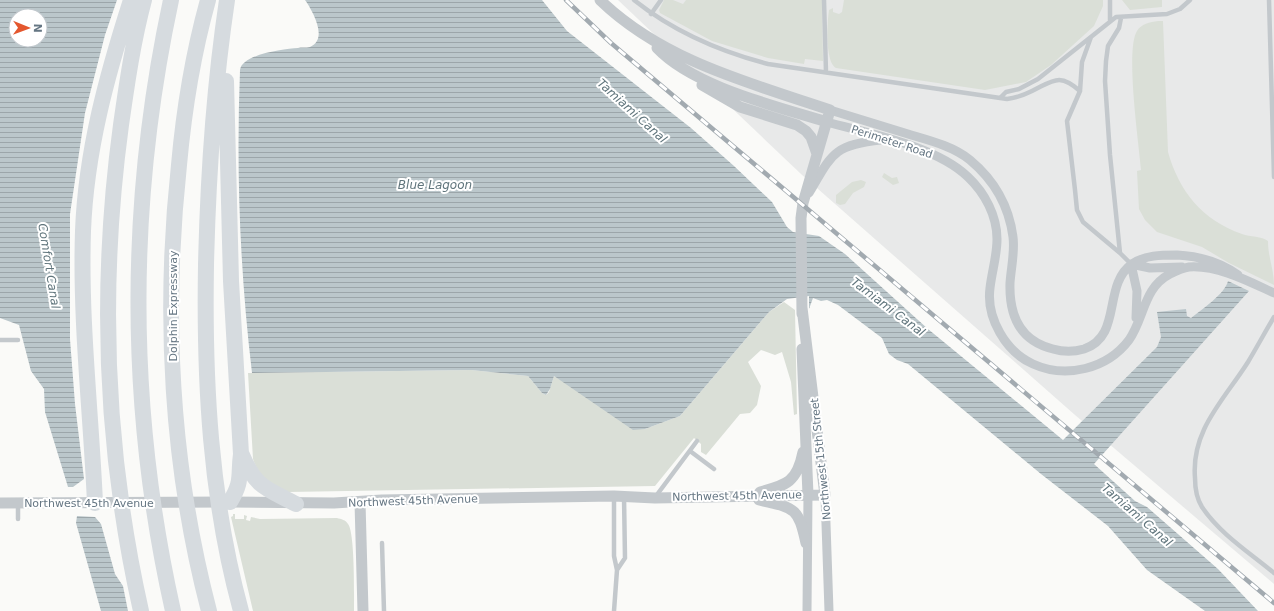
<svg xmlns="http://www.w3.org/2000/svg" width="1274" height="611" viewBox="0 0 1274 611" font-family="'DejaVu Sans',sans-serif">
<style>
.built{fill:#e8e9e9}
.grass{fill:#dadfd7}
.water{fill:url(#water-rules);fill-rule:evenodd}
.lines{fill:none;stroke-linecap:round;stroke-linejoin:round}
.service{stroke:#c3c8cc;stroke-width:4.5}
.minor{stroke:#c3c8cc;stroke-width:9}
.tertiary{stroke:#c3c8cc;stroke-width:11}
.motorway{stroke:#d6dbdf;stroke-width:16}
.rail-casing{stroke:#a2aab0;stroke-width:4.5}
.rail{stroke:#fff;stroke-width:3;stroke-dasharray:9;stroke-linecap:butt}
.labels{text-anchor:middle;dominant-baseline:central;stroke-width:4;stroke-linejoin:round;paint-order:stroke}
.street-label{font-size:11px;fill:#657683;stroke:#fff}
.water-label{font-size:12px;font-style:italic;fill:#60757c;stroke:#fff}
</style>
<defs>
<pattern id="water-rules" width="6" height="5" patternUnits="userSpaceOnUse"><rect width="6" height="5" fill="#bbc7cb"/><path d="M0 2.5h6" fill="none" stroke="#9ca6aa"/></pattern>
</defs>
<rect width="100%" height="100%" fill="#fafaf8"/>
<!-- built -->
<path class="built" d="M618,0H1274V584L1075,415L801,174Z"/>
<!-- grass -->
<path class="grass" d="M664,0H673L683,4L686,0H822L823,61L805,59L804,64L768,58L712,41L660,13L659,10Z
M844,0H1103V6L1094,26L1051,65L1026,82L985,90L836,68C825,62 827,23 829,10L833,8V12L839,14L842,12Z
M1122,0H1162V7L1130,10Z
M1158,21H1163L1168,152C1179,191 1202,220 1242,234C1250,237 1262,236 1268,241C1268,257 1274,270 1274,285L1229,263L1202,247L1157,232L1145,220L1139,209L1137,171L1141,170C1139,144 1125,50 1137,31C1141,24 1150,22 1158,21Z
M884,173L892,178L897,177L899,183L893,185L882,177Z
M861,180L866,182L864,187L853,193L845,204L840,205L836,203V195L852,182Z
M784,302L795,310L797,414L794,415L791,382L782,352L775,355L761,350L748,362L761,386L757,405L750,413L740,414L706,455L701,452V444L694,438L655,486L288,492C272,485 258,476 253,459L248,373L471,370L528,376L542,393L546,395L549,392L554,376L645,429L680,416L769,312Z
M233,514H235V519H244V515L247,516L246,520L250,521L251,517L260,519L337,518C341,519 346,520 348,524C355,532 354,596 354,611H253L231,517L233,516Z"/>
<!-- water -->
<path class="water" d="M0,0H117L105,35L85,113L70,214V339L75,404L84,479L73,487H68L45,412L44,389L31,371L19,325L0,318ZM16,16H40V40H16Z
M305,0H542L567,31L691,128L734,166L772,202L787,227L793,232L819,236L845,254L928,329L1063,440L1157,347L1161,337L1157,312L1186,309L1187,316L1191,318C1201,310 1225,294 1228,281L1249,291L1094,464L1135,501L1147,507L1218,569L1258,611H1205L1147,570L1108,526L1041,474L908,364L897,360L889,354L882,338L838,305L827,300L821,301L813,298L809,309V296L787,299L769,312L680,416L645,429L633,430L554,376L550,389L546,395L542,393L528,376L471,370L252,373C240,272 236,172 240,70C242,54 284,49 298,48C301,47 306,48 310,47C329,39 312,10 305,0Z
M77,516L95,517L101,524L115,574L123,586L128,611H101L76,523Z"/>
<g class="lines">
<!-- service -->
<path class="service" d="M634,0C674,32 718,51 768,64L1007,99C1015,98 1024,95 1032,91C1053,81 1059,72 1080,91
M824,0L826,72
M1110,0V20
M1269,0L1274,177
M651,14L661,0
M1121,18L1119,28L1108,46L1106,61L1105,81L1110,155L1120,253L1131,264
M1091,37L1082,62L1080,91L1067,121L1075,190L1077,210L1083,222L1120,253
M1001,97L1006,92L1019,89L1038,79L1116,17L1167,14L1180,9L1190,0
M1274,317C1265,332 1257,347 1248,362C1224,400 1191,430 1195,478C1195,488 1197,499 1202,507C1220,534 1250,553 1274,573
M0,340H18
M690,451L714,469
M614,496V556L617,570L614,611
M656,496L697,441
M18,519V503
M382,543L384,611
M617,570L625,558L624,496"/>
<!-- minor -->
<path class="minor" d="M830,110C856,118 882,126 908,134C928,140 953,146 970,160C994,180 1009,206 1013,237C1015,252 1011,268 1010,283C1009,316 1020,341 1053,349C1063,352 1074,352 1084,349C1123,336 1102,285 1132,264C1145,255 1161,255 1177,255C1198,256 1220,262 1238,275
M827,122C870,134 936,146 968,177C985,193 997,216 997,239C997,256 992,271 990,288C986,318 1006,352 1033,364C1066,379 1107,369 1129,340C1145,317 1143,288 1170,274C1176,271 1182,268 1189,267C1218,265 1248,281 1274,293
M809,193C832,154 833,145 881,140
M1131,264L1137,291L1136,318
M1131,264L1150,268L1182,267
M825,495L829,611
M807,611L808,495"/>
<!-- tertiary -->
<path class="tertiary" d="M600,0C663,61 750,83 830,110L803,203L801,218L802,314
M657,48C694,87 776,106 827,122
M702,85L740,107L797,125L806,131L811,137L817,154
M802,349L808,495
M760,492C787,485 797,482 803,452
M759,500C795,508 798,507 806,543
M360,502L363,611
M0,503L230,502L334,503L382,500L614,496L655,498L825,495L802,308"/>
<!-- motorway -->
<path class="motorway" d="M171,0C127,205 127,406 173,611
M208,0C193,54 184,109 179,165C163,313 171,466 209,611
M227,0C214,87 208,176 206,265C204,382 210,498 241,611
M226,81L231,281L241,454C238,476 243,481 230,502
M242,455C256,488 266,488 296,504
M95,503C91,412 80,321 83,231C86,151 107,75 131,0
M141,611C105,451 99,287 121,125C127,83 133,41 144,0"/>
<defs>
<path id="rail" d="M566,0L611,43L1274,603"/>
</defs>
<!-- rail casing -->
<use href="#rail" class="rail-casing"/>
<!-- rail -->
<use href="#rail" class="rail"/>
</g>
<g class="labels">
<!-- street labels -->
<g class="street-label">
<text transform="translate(892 142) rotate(18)">Perimeter Road</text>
<text transform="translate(173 306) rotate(-90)">Dolphin Expressway</text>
<text transform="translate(821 459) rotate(-96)">Northwest 15th Street</text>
<text transform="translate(737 496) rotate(-1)">Northwest 45th Avenue</text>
<text transform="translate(413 501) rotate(-2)">Northwest 45th Avenue</text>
<text x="89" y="503">Northwest 45th Avenue</text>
</g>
<!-- water labels -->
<g class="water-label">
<text transform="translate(632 111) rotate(42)">Tamiami Canal</text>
<text x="435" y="185">Blue Lagoon</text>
<text transform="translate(49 266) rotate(81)">Comfort Canal</text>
<text transform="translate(888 307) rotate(37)">Tamiami Canal</text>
<text transform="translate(1137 515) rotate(41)">Tamiami Canal</text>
</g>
</g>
<!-- north arrow -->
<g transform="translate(28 28) rotate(91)"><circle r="19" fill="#ffffff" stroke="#c1c8cd"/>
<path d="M0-3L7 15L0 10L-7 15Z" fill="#e4572e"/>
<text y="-6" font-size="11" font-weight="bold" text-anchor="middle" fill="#657683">N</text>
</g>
</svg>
